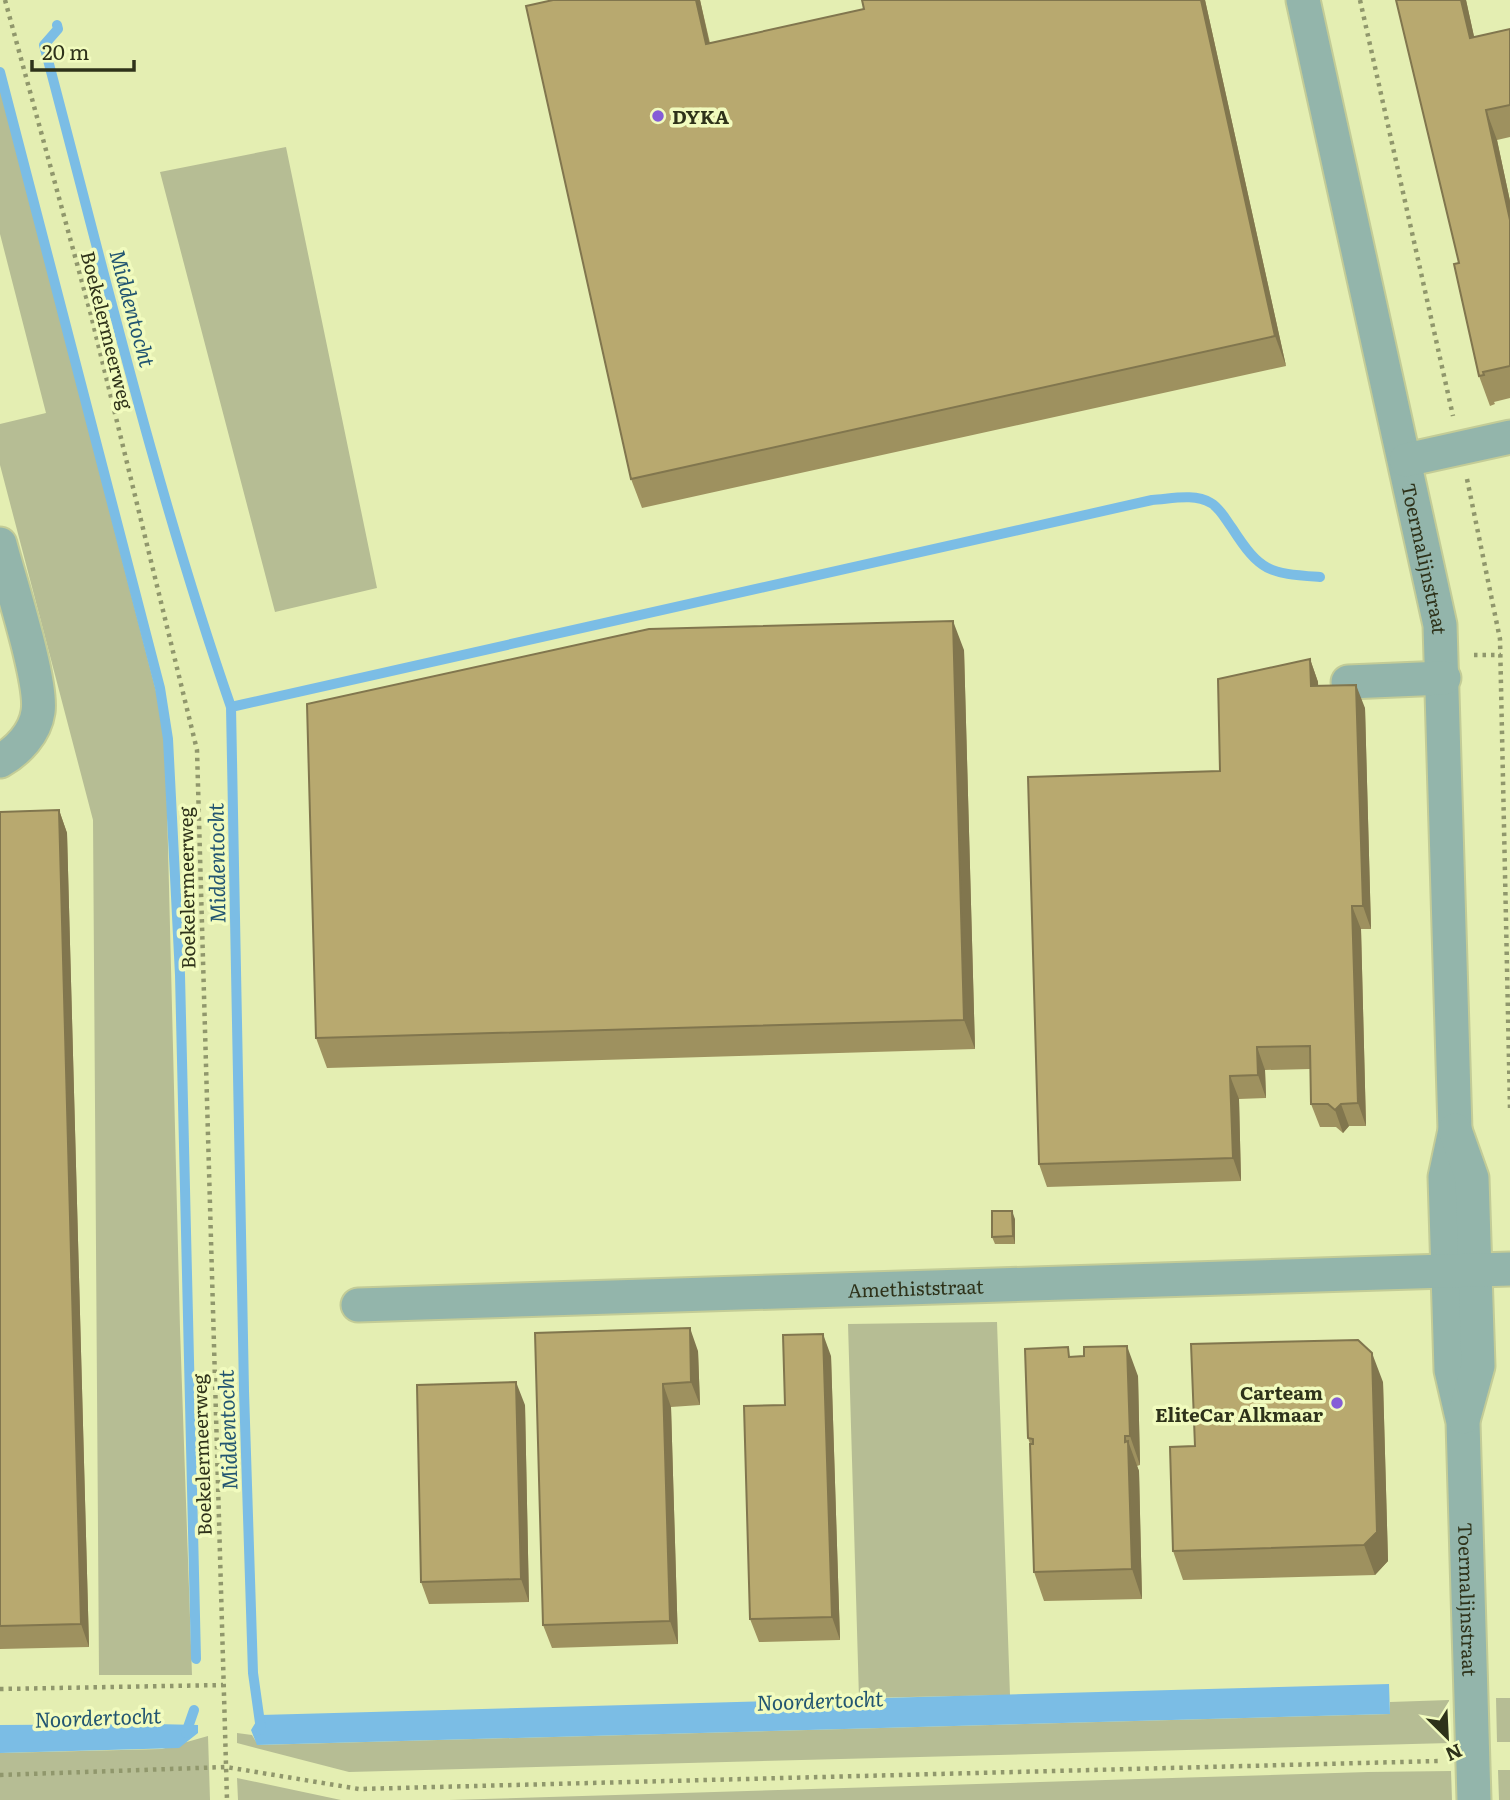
<svg xmlns="http://www.w3.org/2000/svg" width="1510" height="1800" viewBox="0 0 1510 1800" font-family="Literata,serif">
<style>
.green{fill:#b6bd94}
.water{fill:#7bbde5}
.lines{fill:none;stroke-linecap:round;stroke-linejoin:round}
.stream{stroke:#7bbde5;stroke-width:10}
.minor-casing{stroke:#c3cc97;stroke-width:37}
.path{stroke:#90976c;stroke-width:4.5;stroke-dasharray:3.5 5;stroke-linecap:butt}
.minor{stroke:#93b5ab;stroke-width:33}
.wall{fill:#9e915f}
.shaded-wall{fill:#81764e}
.building{fill:#b8a96f;stroke:#81764e;stroke-width:2}
.poi-dot{fill:#855dd7;stroke:#f1fbbe;stroke-width:2.5}
.labels{text-anchor:middle;dominant-baseline:central;stroke-width:7;stroke-linejoin:round;paint-order:stroke}
.poi-label{font-size:19px;font-weight:bold;fill:#2e321a;stroke:#f1fbbe;text-anchor:start}
.street-label{font-size:19px;fill:#2e321a;stroke:#f1fbbe}
.water-label{font-size:21px;font-style:italic;fill:#225571;stroke:#f1fbbe}
</style>
<rect width="100%" height="100%" fill="#e4eeb2"/>
<!-- green -->
<path class="green" d="M0,86L165,726L180,1329L192,1675H99L93,820L0,465V424L46,413L0,234Z
M286,147L377,588L275,612L160,172Z
M997,1322L1010,1695L859,1698L848,1324Z
M1496,1698H1510V1742H1497Z
M1449,1700L1450,1743L349,1772L237,1743V1733L252,1735L258,1745L1390,1714V1702Z
M208,1736L210,1800H0V1753L162,1749Z
M1498,1770H1510V1800H1499Z
M1451,1771L1452,1800H449L1368,1772Z
M237,1778L341,1800H238Z"/>
<!-- water -->
<path class="water" d="M1389,1684L1390,1714L257,1745L251,1730L260,1715Z
M155,1724L198,1725V1733L179,1748L0,1753V1725Z"/>
<g class="lines">
<!-- stream -->
<path class="stream" d="M57,25L58,29L44,45C103,267 156,491 231,707L244,1391L253,1673L261,1730
M0,72L160,688L168,739L180,975L196,1659
M231,707L1152,500C1171,499 1194,493 1211,503C1220,508 1226,520 1232,528C1261,573 1269,573 1320,577
M186,1733L194,1710"/>
<defs>
<g id="minor">
<path id="s1" d="M1303,0L1440,625L1455,1130L1445,1177L1451,1370L1463,1422L1474,1800"/>
<path d="M1406,460L1510,437"/>
<path d="M0,544C9,579 43,682 38,712C35,733 18,751 0,761"/>
<path d="M1348,682L1444,678"/>
<path d="M1455,1130L1472,1178L1478,1366L1464,1417"/>
<path id="s2" d="M358,1305L1510,1269"/>
</g>
</defs>
<!-- minor casing -->
<use href="#minor" class="minor-casing"/>
<!-- path -->
<path class="path" d="M5,0L91,315L197,750L227,1800
M1360,0L1453,416
M1467,479L1500,639L1510,1108
M1474,655H1501
M0,1689L223,1685
M0,1775L226,1767L359,1789L1439,1761"/>
<!-- minor -->
<use href="#minor" class="minor"/>
</g>
<!-- wall -->
<path class="wall" d="M553,0H700L710,43L864,9L1205,0L1286,366L642,508L631,479Z
M1466,0L1474,37L1510,29V137L1497,140L1510,201V398L1494,402L1495,404L1490,406L1479,376L1459,263Z
M964,650L975,1049L327,1068L316,1038Z
M1310,659L1318,682V686L1365,708L1371,929H1361L1366,1126H1349L1343,1133L1336,1127H1320L1311,1104L1310,1069L1265,1070L1266,1098L1239,1099L1241,1181L1047,1187L1039,1164L1220,771Z
M59,810L67,833L89,1647L0,1649V812Z
M1015,1219V1244H995L992,1237Z
M535,1333L698,1351L700,1405L671,1407L678,1644L552,1648L543,1625Z
M831,1356L840,1640L759,1642L750,1619L785,1405Z
M1072,1357L1138,1376L1140,1465L1137,1466L1139,1471L1142,1599L1044,1601L1034,1572L1030,1444L1028,1438Z
M1383,1382L1388,1561L1375,1575L1183,1580L1173,1551L1195,1446Z
M525,1405L529,1602L429,1604L421,1582Z"/>
<!-- shaded-wall -->
<path class="shaded-wall" d="M696,0H700L716,74L706,44Z
M1201,0H1205L1286,366L1275,336Z
M1461,0H1466L1481,68L1470,38Z
M1486,110L1497,140L1510,201V220Z
M953,621L964,650L975,1049L964,1020Z
M1310,659L1318,682L1319,709L1311,686Z
M1356,685L1365,708L1371,929L1363,906Z
M59,810L67,833L89,1647L81,1624Z
M1352,906L1361,929L1366,1126L1358,1103Z
M1257,1047L1265,1070L1266,1098L1258,1075Z
M1230,1076L1239,1099L1241,1181L1233,1158Z
M1341,1104L1349,1126L1343,1133L1335,1110Z
M1012,1211L1015,1219V1244L1013,1236Z
M690,1328L698,1351L700,1405L691,1382Z
M823,1334L831,1356L840,1640L832,1617Z
M1127,1346L1138,1376L1140,1465L1130,1436Z
M1372,1353L1383,1382L1388,1561L1375,1575L1364,1545Z
M516,1382L525,1405L529,1602L521,1579Z
M663,1384L671,1407L678,1644L670,1621Z
M1125,1436L1128,1445V1441L1139,1471L1142,1599L1132,1569Z"/>
<!-- building -->
<path class="building" d="M553,0H696L706,44L864,9L862,0H1201L1275,336L631,479L526,6Z
M1396,0H1461L1470,38L1510,29V105L1486,110L1510,220V366L1483,372L1484,375L1479,376L1454,264L1459,263Z
M953,621L964,1020L316,1038L307,704L649,629Z
M1310,659L1311,686L1356,685L1363,906H1352L1358,1103L1341,1104L1335,1110L1328,1104H1311L1310,1046L1257,1047L1258,1075L1230,1076L1233,1158L1039,1164L1028,777L1220,771L1218,679Z
M59,810L81,1624L0,1626V812Z
M992,1211H1012L1013,1236L992,1237Z
M690,1328L691,1382L663,1384L670,1621L543,1625L535,1333Z
M823,1334L832,1617L750,1619L744,1406L785,1405L783,1335Z
M1358,1340L1372,1353L1377,1532L1364,1545L1173,1551L1170,1447L1195,1446L1191,1344Z
M1127,1346L1130,1436H1125V1442L1128,1441L1132,1569L1034,1572L1030,1444H1033V1439L1028,1438L1025,1349L1068,1347L1069,1357L1084,1356V1347Z
M516,1382L521,1579L421,1582L417,1385Z"/>
<!-- markers -->
<g class="poi-dot">
<circle cx="658" cy="116" r="7"/>
<circle cx="1337" cy="1403" r="7"/>
</g>
<g class="labels">
<!-- poi labels -->
<g class="poi-label">
<text x="672" y="116">DYKA</text>
<text x="1323" y="1392" text-anchor="end">Carteam<tspan x="1323" dy="22">EliteCar Alkmaar</tspan></text>
</g>
<!-- street labels -->
<g class="street-label">
<text transform="translate(108 330) rotate(76)">Boekelermeerweg</text>
<text stroke="none"><textPath href="#s1" startOffset="572">Toermalijnstraat</textPath></text>
<text transform="translate(186 888) rotate(-91)">Boekelermeerweg</text>
<text stroke="none"><textPath href="#s2" startOffset="558">Amethiststraat</textPath></text>
<text transform="translate(201 1455) rotate(-92)">Boekelermeerweg</text>
<text stroke="none"><textPath href="#s1" startOffset="1617">Toermalijnstraat</textPath></text>
</g>
<!-- water labels -->
<g class="water-label">
<text transform="translate(134 308) rotate(75)">Middentocht</text>
<text transform="translate(215 863) rotate(-91)">Middentocht</text>
<text transform="translate(226 1430) rotate(-92)">Middentocht</text>
<text transform="translate(820 1699) rotate(-2)">Noordertocht</text>
<text transform="translate(98 1716) rotate(-2)">Noordertocht</text>
</g>
</g>
<!-- north arrow -->
<g transform="translate(1447 1737) rotate(156)" stroke="#f1fbbe" stroke-width="5" paint-order="stroke">
<path d="M0-5L12 26L0 18L-12 26Z" fill="#2e321a"/>
<text y="-10" font-size="19" font-weight="bold" text-anchor="middle" fill="#2e321a">N</text>
</g>
<!-- scale -->
<path d="M32 60v10h102v-10" fill="none" stroke="#2e321a" stroke-width="3.5"/>
<text x="42" y="60" font-size="21" fill="#2e321a" stroke="#f1fbbe" stroke-width="5" paint-order="stroke">20 m</text>
</svg>
